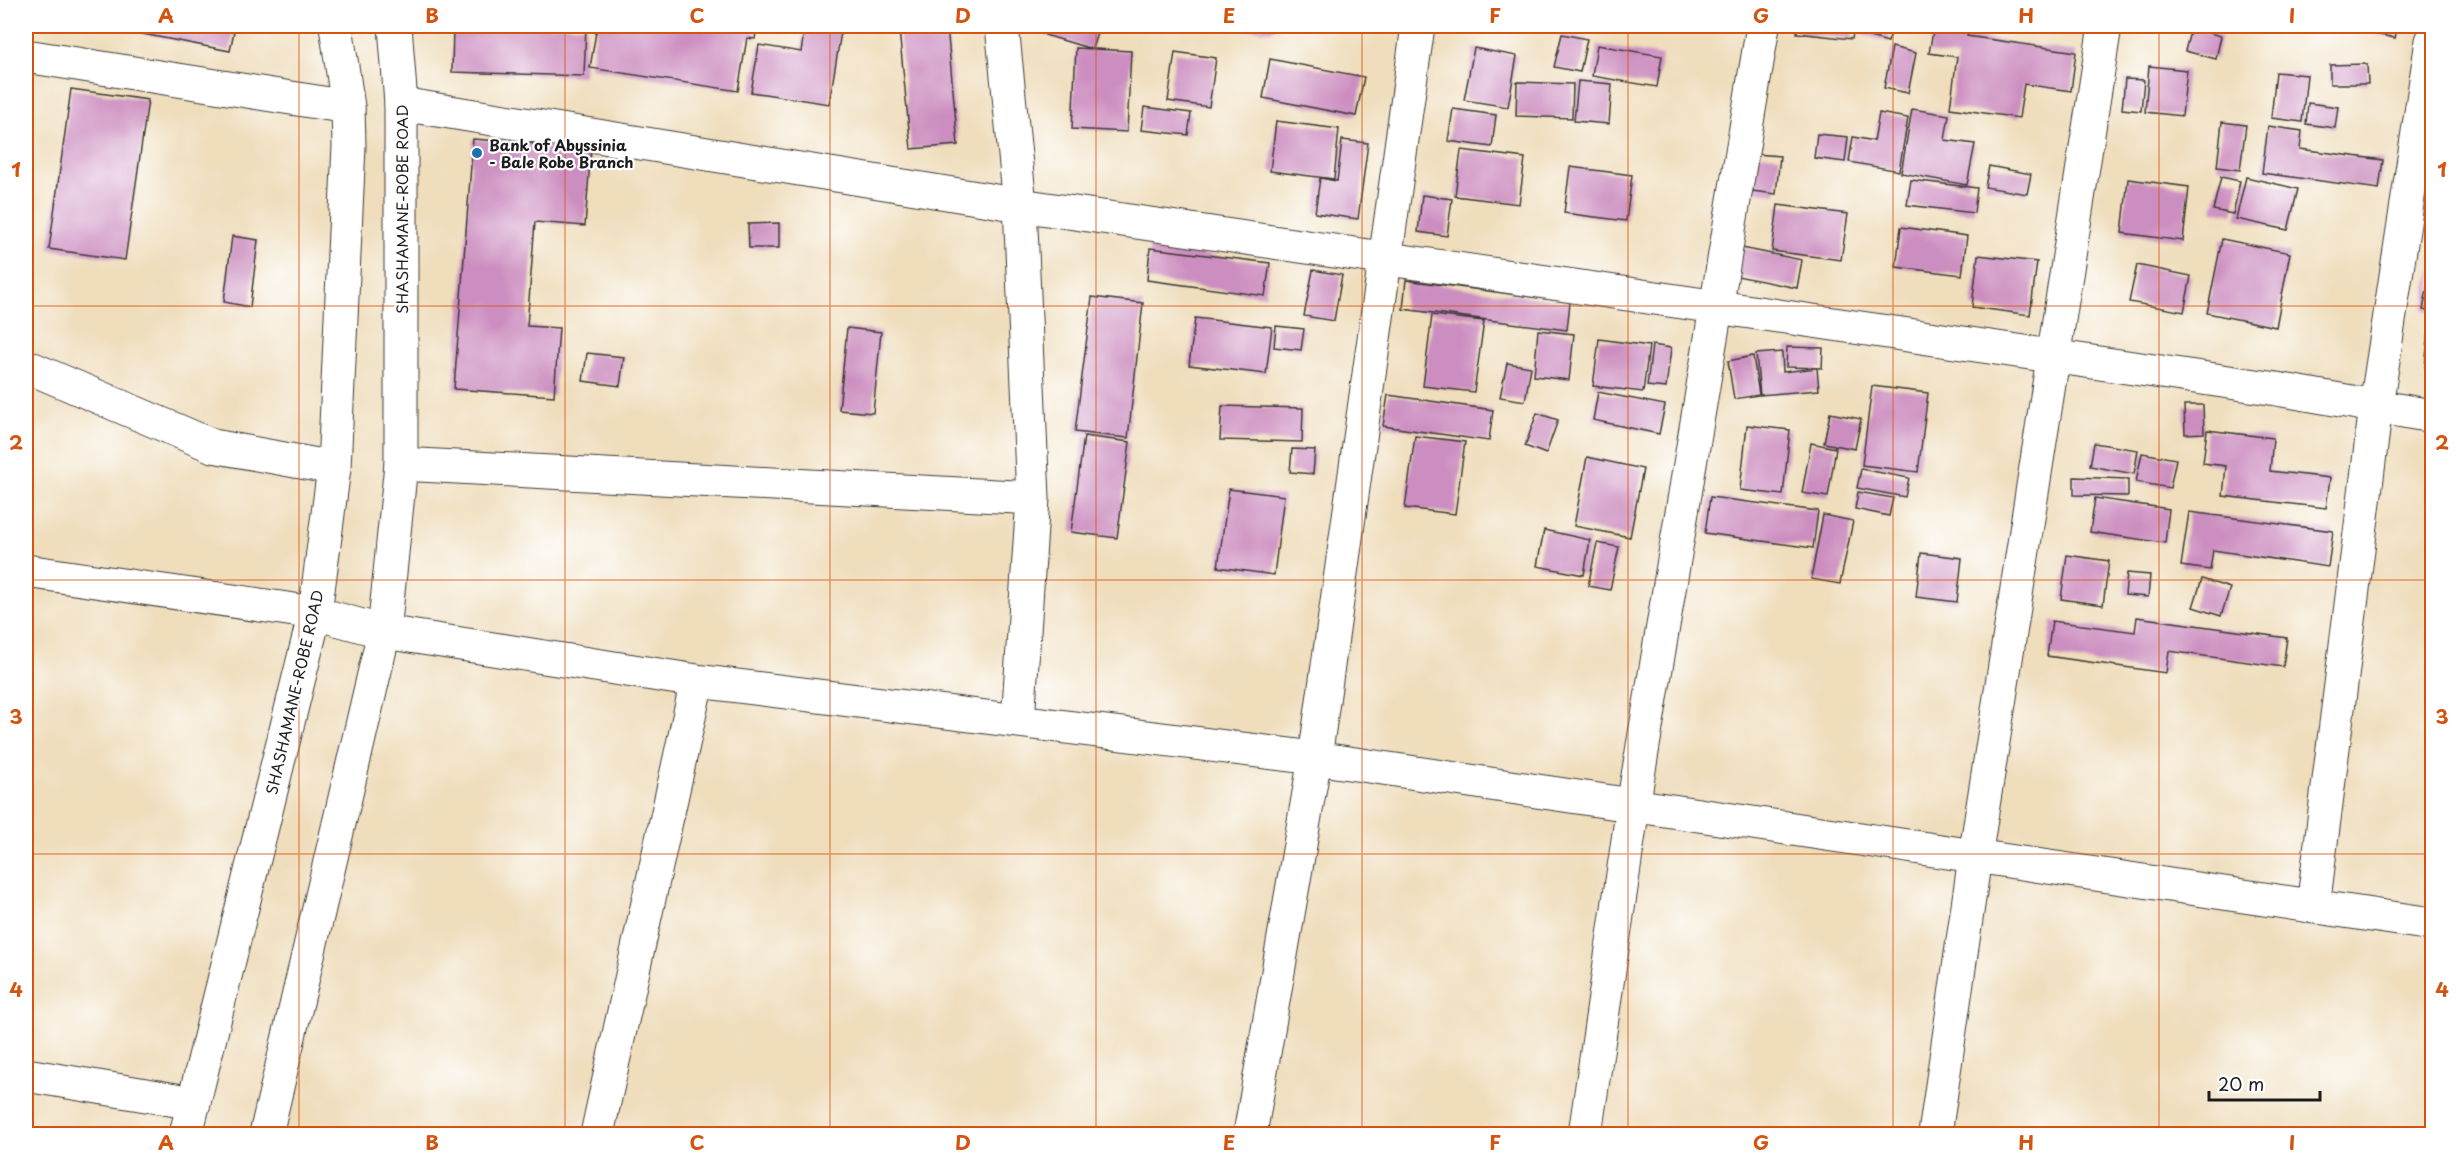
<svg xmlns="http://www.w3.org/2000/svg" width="2458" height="1160" viewBox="0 0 2458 1160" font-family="'Playpen Sans',sans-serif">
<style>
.building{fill:#cc8ec0}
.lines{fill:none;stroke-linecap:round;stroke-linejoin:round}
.street-casing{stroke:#3c3934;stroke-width:35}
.primary-casing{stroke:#3c3934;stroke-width:35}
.street{stroke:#fff;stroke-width:33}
.primary{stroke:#fff;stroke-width:33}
.grid{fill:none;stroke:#d4530e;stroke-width:1.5;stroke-opacity:0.55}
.poi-dot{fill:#1f6fb2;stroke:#fff;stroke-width:2}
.labels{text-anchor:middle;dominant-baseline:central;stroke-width:4.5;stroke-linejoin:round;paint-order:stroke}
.poi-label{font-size:15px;font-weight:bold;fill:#1c1c1c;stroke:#fff;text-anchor:start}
.street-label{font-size:15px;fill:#1c1c1c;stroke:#fff}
.neatline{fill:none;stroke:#d4530e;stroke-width:2}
.grid-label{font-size:20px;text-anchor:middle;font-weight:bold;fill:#d4530e}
</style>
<rect width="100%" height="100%" fill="#fff"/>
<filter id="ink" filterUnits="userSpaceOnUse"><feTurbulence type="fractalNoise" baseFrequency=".0167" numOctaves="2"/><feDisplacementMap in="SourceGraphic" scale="12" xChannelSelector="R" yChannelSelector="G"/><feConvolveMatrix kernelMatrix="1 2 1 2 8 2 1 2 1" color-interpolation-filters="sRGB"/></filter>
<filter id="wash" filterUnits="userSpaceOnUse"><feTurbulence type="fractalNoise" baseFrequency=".008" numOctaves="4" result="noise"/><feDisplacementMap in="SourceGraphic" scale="24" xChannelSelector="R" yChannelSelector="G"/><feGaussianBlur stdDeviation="1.35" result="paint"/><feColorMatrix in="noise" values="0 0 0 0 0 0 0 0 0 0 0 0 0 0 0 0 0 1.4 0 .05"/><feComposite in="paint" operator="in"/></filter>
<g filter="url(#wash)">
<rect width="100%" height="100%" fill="#efddbb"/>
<g id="blocks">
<!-- building -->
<path class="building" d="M102,26H235L230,51Z
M453,26H586L584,76L452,72Z
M597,26H757L755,39L747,38L738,91L590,68Z
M805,26H842L829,104L751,92L759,45L801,52Z
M947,26L958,145L911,149L899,30Z
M1048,26H1099L1092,49L1045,35Z
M1232,26H1273V31L1232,29Z
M1797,26H1854L1852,39L1797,33Z
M1861,26H1893L1888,42L1859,34Z
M1934,26H1969L1967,36L2076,52L2071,91L2024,84L2019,118L1950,108L1957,57L1929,53Z
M2351,26H2398L2395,38L2351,29Z
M2191,28L2221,36L2216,59L2185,51Z
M1562,34L1587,39L1580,72L1554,67Z
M1597,45L1662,56L1657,87L1592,76Z
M1892,47L1916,53L1908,93L1884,88Z
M1076,48L1131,51L1127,132L1072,129Z
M1474,48L1517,56L1508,107L1464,100Z
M1175,52L1216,58L1209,107L1168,101Z
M1270,59L1364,77L1356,116L1263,98Z
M2367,64L2368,84H2330V65Z
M2149,66L2187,70L2182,116L2145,112Z
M2276,72L2307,75L2302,122L2271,118Z
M2125,79L2144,80L2141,111L2122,109Z
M1578,81L1612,84L1609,124L1574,121Z
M1517,82L1573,84L1572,118L1516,116Z
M71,89L148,100L125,260L49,249Z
M2308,103L2338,107L2335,128L2306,124Z
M1144,107L1191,113L1188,135L1141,130Z
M1453,109L1496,115L1492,147L1448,141Z
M1912,109L1949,115L1945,140L1975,144L1967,185L1901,173Z
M1879,113L1908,118L1899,171L1849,162L1853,137L1874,141Z
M1276,121L1339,129L1334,179L1270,171Z
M2222,122L2246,125L2240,170L2217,167Z
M2268,126L2302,131L2300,149L2383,160L2379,189L2262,173Z
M1817,134L1848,137L1845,162L1814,158Z
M473,139L591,148L585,226L535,222L527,326L559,328L554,396L454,389Z
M1342,140L1368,143L1358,219L1315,213L1320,178L1337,181Z
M1461,150L1525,158L1519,204L1455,196Z
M1756,154L1780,156L1776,194L1752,191Z
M1989,166L2031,174L2027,194L1985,187Z
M1570,167L1632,175L1626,221L1564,213Z
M2221,177L2240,181L2233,214L2213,210Z
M2246,177L2298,189L2288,230L2236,219Z
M2128,179L2189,187L2183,241L2122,233Z
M1911,180L1977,188L1974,213L1907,205Z
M1422,195L1452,199L1447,236L1418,232Z
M1778,205L1848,214L1841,260L1772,251Z
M779,223V248H749L748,224Z
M1901,227L1967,236L1962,275L1896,267Z
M232,236L258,240L250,307L224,302Z
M2222,239L2290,253L2276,327L2207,313Z
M1150,248L1270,263L1265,296L1147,280Z
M1742,248L1802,260L1797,288L1737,276Z
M1978,255L2037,262L2030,315L1972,307Z
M2137,265L2191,276L2184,312L2129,302Z
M2431,269H2432V312L2423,310Z
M1313,270L1342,275L1334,321L1304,316Z
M1406,280L1570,302L1567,330L1403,309Z
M1092,297L1143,303L1128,438L1075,432Z
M1432,315L1484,321L1474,392L1423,386Z
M1195,318L1272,327L1266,374L1189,365Z
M2430,321L2432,322V367H2425Z
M1276,326L1304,329L1301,350L1274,347Z
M847,328L881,332L873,413L839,410Z
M1538,330L1574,334L1569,380L1534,376Z
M1599,339L1649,346L1643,392L1593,386Z
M1652,345L1671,348L1666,388L1647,386Z
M1787,347L1823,348L1822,368L1786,367Z
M1782,352L1783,372L1817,368L1819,390L1760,395L1756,354Z
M587,353L624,357L620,386L583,381Z
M1753,356L1759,395L1734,399L1728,361Z
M1507,363L1531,367L1525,401L1500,397Z
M1872,386L1928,393L1918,472L1862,465Z
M1598,392L1665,405L1659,434L1593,420Z
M1388,395L1493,410L1489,441L1383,426Z
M2184,405H2203L2204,433L2185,434Z
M1222,406L1303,408L1302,442L1220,440Z
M1537,413L1558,420L1546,454L1525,446Z
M1830,413L1861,419L1855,449L1824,443Z
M1747,425L1790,430L1783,495L1740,490Z
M2207,430L2273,438L2270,471L2330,478L2326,508L2223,496L2226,466L2203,463Z
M1084,436L1130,442L1117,538L1071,532Z
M1415,436L1465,442L1455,514L1405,508Z
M1811,443L1836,448L1828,497L1802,493Z
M2094,443L2138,450L2134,474L2090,466Z
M1292,449L1315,450L1313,474L1290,472Z
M2142,453L2176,459L2170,488L2136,482Z
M1587,457L1643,469L1630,537L1574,526Z
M1861,469L1909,478L1905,497L1857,488Z
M2074,477L2128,479V496L2074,495Z
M1229,489L1284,496L1274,575L1218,567Z
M1858,492L1893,498L1889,516L1855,509Z
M1710,497L1818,511L1813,548L1705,533Z
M2095,498L2169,509L2165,543L2090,532Z
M2189,512L2333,531L2328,567L2213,550L2210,570L2181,566Z
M1823,515L1853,521L1840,584L1811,579Z
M1544,530L1590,540L1584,575L1537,566Z
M1597,543L1619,547L1610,590L1588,586Z
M1921,553L1962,558L1957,602L1916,597Z
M2067,555L2109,561L2103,605L2061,599Z
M2127,573L2150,575L2148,597L2125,595Z
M2202,579L2230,588L2221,616L2193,607Z
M2137,617L2287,638L2283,667L2169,651L2166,673L2047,656L2052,621L2135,632Z"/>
</g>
</g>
<g filter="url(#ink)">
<use href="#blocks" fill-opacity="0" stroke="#3c3934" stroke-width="1.5"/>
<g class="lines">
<defs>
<path id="street" d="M1002,26L1020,205L1033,498L1018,721
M26,56L348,107
M401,104L1020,205L2277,389L2432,416
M26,366L213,446L334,468
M401,464L1033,498
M26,571L315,613L384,632L697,681L1315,758L2432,924
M2313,907L2376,406L2432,41
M26,1075L194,1103
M597,1134L697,681
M1250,1134L1315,758L1418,26
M1585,1134L1633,806L1763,26
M1935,1134L1975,857L2105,26"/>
<path id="primary" d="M186,1134L315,613L334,468L349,146L348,107L336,26
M266,1134L384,632L401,464V104L395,26"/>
</defs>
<!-- street casing -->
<use href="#street" class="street-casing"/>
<!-- primary casing -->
<use href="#primary" class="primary-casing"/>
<!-- street -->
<use href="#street" class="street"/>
<!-- primary -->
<use href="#primary" class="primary"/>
</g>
</g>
<!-- grid -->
<path class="grid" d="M299,26V1134M565,26V1134M830,26V1134M1096,26V1134M1362,26V1134M1628,26V1134M1893,26V1134M2159,26V1134M26,306H2432M26,580H2432M26,854H2432"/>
<!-- markers -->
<circle class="poi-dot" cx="477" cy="153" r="6"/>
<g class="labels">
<!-- poi labels -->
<g class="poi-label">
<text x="489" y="144">Bank of Abyssinia<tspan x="489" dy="17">- Bale Robe Branch</tspan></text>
</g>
<!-- street labels -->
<g class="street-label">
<text transform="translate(401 209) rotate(-90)">SHASHAMANE-ROBE ROAD</text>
<text transform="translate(294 692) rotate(-77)">SHASHAMANE-ROBE ROAD</text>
</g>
</g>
<!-- margin -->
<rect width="2458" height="1160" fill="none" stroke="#fff" stroke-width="66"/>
<!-- scale -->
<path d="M2209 1091v9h111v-9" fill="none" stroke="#1c1c1c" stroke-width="3"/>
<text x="2218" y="1091" font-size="18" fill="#1c1c1c" stroke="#ffffff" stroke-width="4.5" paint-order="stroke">20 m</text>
<rect x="33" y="33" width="2392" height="1094" class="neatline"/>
<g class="grid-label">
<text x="166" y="23">A</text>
<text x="432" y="23">B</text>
<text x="697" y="23">C</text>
<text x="963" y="23">D</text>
<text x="1229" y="23">E</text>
<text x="1495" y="23">F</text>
<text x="1761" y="23">G</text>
<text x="2026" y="23">H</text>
<text x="2292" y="23">I</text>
<text x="16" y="177">1</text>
<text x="2442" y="177">1</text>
<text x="16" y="450">2</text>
<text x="2442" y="450">2</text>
<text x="16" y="724">3</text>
<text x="2442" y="724">3</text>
<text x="16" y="997">4</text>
<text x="2442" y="997">4</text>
<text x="166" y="1150">A</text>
<text x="432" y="1150">B</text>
<text x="697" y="1150">C</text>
<text x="963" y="1150">D</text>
<text x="1229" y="1150">E</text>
<text x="1495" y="1150">F</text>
<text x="1761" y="1150">G</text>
<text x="2026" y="1150">H</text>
<text x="2292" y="1150">I</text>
</g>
</svg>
